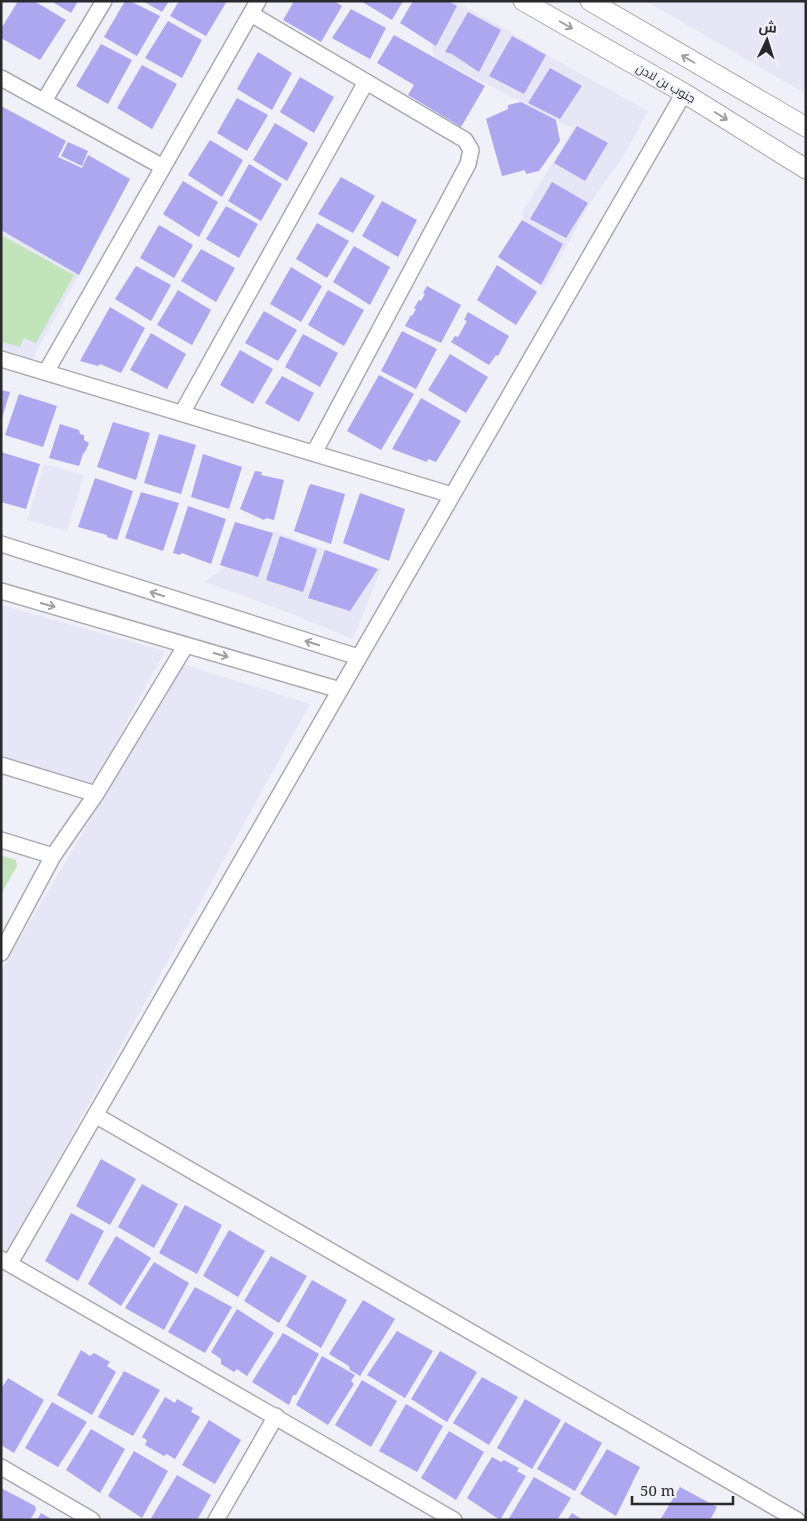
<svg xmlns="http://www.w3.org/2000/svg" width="807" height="1521" viewBox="0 0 807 1521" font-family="'Noto Serif',Cairo,serif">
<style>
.built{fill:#e7e6f7}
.green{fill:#c1e4ba}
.building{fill:#aca7ef}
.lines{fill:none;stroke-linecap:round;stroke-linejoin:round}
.minor-casing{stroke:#a9a9b2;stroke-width:18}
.tertiary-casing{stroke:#a9a9b2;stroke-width:21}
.minor{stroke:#fff;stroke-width:15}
.tertiary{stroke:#fff;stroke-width:19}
.oneway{stroke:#9f9fa0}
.labels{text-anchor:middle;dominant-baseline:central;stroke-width:4;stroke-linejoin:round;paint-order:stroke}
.street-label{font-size:12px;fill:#29292c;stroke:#f0f0f9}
</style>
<rect width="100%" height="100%" fill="#f0f0f9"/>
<!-- built -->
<path class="built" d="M423,1H455L509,31L552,58L648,111L624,155L591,202L543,289L522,213L573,129L434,57Z
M646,1H806V94Z
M1,230L79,275L32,359L1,350Z
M44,464L84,475L67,531L27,520Z
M274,531L381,569L353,639L292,614L205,582Z
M1,605L165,651L92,787L1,758Z
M183,664L310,704L6,1254L1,1252V970Z"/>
<!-- green -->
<path class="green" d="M1,235L74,275L36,343L24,338L20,347L1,342Z
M1,855L16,860L17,866L1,894Z"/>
<!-- building -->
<path class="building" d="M18,1H34L66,20L40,60L1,38V29Z
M51,1H78L71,13Z
M125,1H130L160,16L137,56L104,37Z
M143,1H169L162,12Z
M179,1H227L206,36L170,16Z
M291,1H334L342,6L321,42L283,20L293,3Z
M361,1H403L392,20Z
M413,1H448L457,6L436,46L400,23Z
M351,9L386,28L370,59L332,38Z
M468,12L501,30L479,72L452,54L445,52Z
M168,21L202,40L182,78L145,58Z
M394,35L485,86L461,127L408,95L414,85L377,63Z
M512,36L546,55L524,94L489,76Z
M101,44L132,60L108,104L76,86Z
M258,52L292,73L272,110L237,89Z
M142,65L177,84L152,129L117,108Z
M550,68L582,86L560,119L528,103Z
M300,77L334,97L314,133L280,112Z
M237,98L268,115L247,151L217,133Z
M521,102L556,120L560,141L539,171L526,174L525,170L502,176L486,119L508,109V105Z
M1,106L66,141L58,157L82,168L88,155L130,179L79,275L1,230Z
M275,123L308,143L287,181L253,160Z
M577,126L608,143L585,181L554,163Z
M210,140L243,160L222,197L188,175Z
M68,142L88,151L82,166L61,156Z
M249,164L282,184L261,221L228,201Z
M341,177L375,196L353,233L318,214Z
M183,181L218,202L199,237L163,214Z
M552,182L588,203L566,238L530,219Z
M382,201L417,220L398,257L362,236Z
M226,206L258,224L239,258L206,239Z
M522,220L563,244L541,285L498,257Z
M317,223L349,241L327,278L296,259Z
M159,225L193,245L174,278L140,258Z
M354,246L390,267L370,305L333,282Z
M201,249L235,268L216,302L181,281Z
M497,265L537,292L516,325L477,300Z
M136,266L171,285L151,321L115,299Z
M291,267L322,286L301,322L270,304Z
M427,286L461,305L441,343L405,326L411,315L412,316L416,309L414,308L419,300L421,301L425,294L423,293Z
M178,290L211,310L192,345L157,325Z
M328,290L364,310L344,346L308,325Z
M110,307L145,328L121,373L100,364L98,366L80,361Z
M264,311L297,330L278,361L245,343Z
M468,312L509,336L498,356L496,355L489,365L451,342L455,336L458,337L467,321L464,320Z
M402,331L437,349L416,389L381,371Z
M151,333L186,354L167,389L130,370Z
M303,334L338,353L320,387L285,367Z
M240,350L273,369L253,404L220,385Z
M450,354L488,377L466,413L428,390Z
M379,375L414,394L381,450L347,431Z
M282,376L314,393L299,422L265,403Z
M1,390L10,392L2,418H1Z
M19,394L57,406L43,447L5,435Z
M421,398L461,421L436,462L428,459L427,462L392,449Z
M113,422L150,433L136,480L97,467Z
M60,424L79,430L80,434L84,435V440L89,443L86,450L83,454L79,466L49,458Z
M159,434L196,445L181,494L144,483Z
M1,452L40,464L26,509L1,502Z
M203,454L242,467L229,509L191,497Z
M255,471L262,472L261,475L284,480L274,520L266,518L264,520L240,509Z
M95,478L133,491L117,540L107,537V535L78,527Z
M311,484L345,494L331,544L294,531L309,486Z
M141,492L179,503L163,551L125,538Z
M360,493L405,509L389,561L343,543Z
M188,506L226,519L211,564L182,553L180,555L173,553Z
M235,522L273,533L258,577L220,565Z
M280,536L317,549L303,592L266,580Z
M325,550L378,569L350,611L308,598Z
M101,1159L136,1179L110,1225L76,1206Z
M142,1184L178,1204L154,1248L118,1227Z
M185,1205L222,1225L197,1274L159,1253Z
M71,1213L104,1231L78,1281L45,1261Z
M229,1230L265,1251L238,1297L203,1276Z
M116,1236L151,1258L121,1306L88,1284Z
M271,1256L307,1276L279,1323L244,1301Z
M154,1262L189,1283L164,1330L125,1308Z
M312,1280L347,1300L321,1348L286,1326Z
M195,1287L232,1307L205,1353L168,1332Z
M363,1300L395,1319L360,1376L350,1370L349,1366L329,1354Z
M237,1309L274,1333L247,1376L237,1369L234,1372L221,1364V1359L211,1352Z
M397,1331L433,1351L405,1398L367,1375Z
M283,1333L319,1354L296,1395H293L289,1405L252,1382Z
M81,1350L90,1356L94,1353L110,1362L107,1366L116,1372L92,1415L57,1395Z
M440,1351L477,1372L447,1422L411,1399Z
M322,1356L355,1375L351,1381L354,1384L328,1425L296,1405Z
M124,1371L160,1390L133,1436L98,1417Z
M482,1377L518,1397L489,1445L453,1423Z
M8,1378L44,1400L14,1453L1,1445V1389Z
M362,1380L397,1401L371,1447L335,1425Z
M165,1397L175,1403L177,1399L193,1408L191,1412L200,1417L175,1459L167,1454L164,1456L145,1445L147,1440L142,1437Z
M525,1399L561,1420L532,1469L497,1448Z
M52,1402L87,1422L58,1467L25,1448Z
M406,1404L443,1426L417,1472L379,1451Z
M209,1420L241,1440L215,1484L182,1465Z
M565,1422L602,1443L575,1491L537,1469Z
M91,1429L125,1449L100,1493L66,1470Z
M449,1431L484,1452L456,1500L421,1478Z
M607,1449L640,1467L616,1516L580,1494Z
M134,1451L168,1471L142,1518L108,1496Z
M492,1457L501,1462L504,1460L519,1468L517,1471L526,1476L500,1520L467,1498Z
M177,1475L211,1495L197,1520H150Z
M534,1477L571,1498L557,1520H508Z
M680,1487L717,1507L710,1520H660Z
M1,1488L35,1506L36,1510L30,1520H1Z
M41,1513L53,1520H37Z
M572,1513L583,1520H567Z"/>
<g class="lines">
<defs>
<path id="minor" d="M251,14L465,140L471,150L468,164L314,453
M1,78L163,167
M44,101L104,1
M1,359L452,495
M46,372L258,1
M182,413L366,82
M1,544L358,657
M1,591L340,690
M1,765L96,794
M1,840L53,856
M1,953L53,856L96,794L186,645
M95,1115L797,1520
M1,1259L454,1520
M10,1263L684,93
M1,1467L92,1520
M216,1520L276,1416"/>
<path id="tertiary" d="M523,1L684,93L806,169
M590,1L806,127"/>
</defs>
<!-- minor casing -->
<use href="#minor" class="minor-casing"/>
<!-- tertiary casing -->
<use href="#tertiary" class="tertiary-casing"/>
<!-- minor -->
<use href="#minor" class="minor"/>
<!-- tertiary -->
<use href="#tertiary" class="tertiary"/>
</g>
<!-- one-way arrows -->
<defs><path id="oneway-shaft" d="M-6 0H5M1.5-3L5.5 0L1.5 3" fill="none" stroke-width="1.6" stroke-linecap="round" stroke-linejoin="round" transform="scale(1.25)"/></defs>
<g class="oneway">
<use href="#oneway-shaft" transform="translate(566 25) rotate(30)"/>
<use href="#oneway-shaft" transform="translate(688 59) rotate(-150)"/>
<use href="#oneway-shaft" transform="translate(721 116) rotate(32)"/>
<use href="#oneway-shaft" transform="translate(157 594) rotate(-162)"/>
<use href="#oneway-shaft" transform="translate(48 605) rotate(16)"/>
<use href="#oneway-shaft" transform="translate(312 643) rotate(-162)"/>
<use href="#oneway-shaft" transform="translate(221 655) rotate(16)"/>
</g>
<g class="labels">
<!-- street labels -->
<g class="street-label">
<text transform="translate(666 83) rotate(30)">جنوب بن لادن</text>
</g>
</g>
<!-- border -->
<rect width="807" height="1521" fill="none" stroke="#29292c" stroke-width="5"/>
<!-- north arrow -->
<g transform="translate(767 40) rotate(4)" stroke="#f0f0f9" stroke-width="4" paint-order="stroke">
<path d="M0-4L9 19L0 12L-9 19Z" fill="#29292c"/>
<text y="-8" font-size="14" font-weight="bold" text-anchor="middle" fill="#29292c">ش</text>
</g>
<!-- scale -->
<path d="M632 1496v8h101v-8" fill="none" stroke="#29292c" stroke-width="2.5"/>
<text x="640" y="1496" font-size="15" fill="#29292c" stroke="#f0f0f9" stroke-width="4" paint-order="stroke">50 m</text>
</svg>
